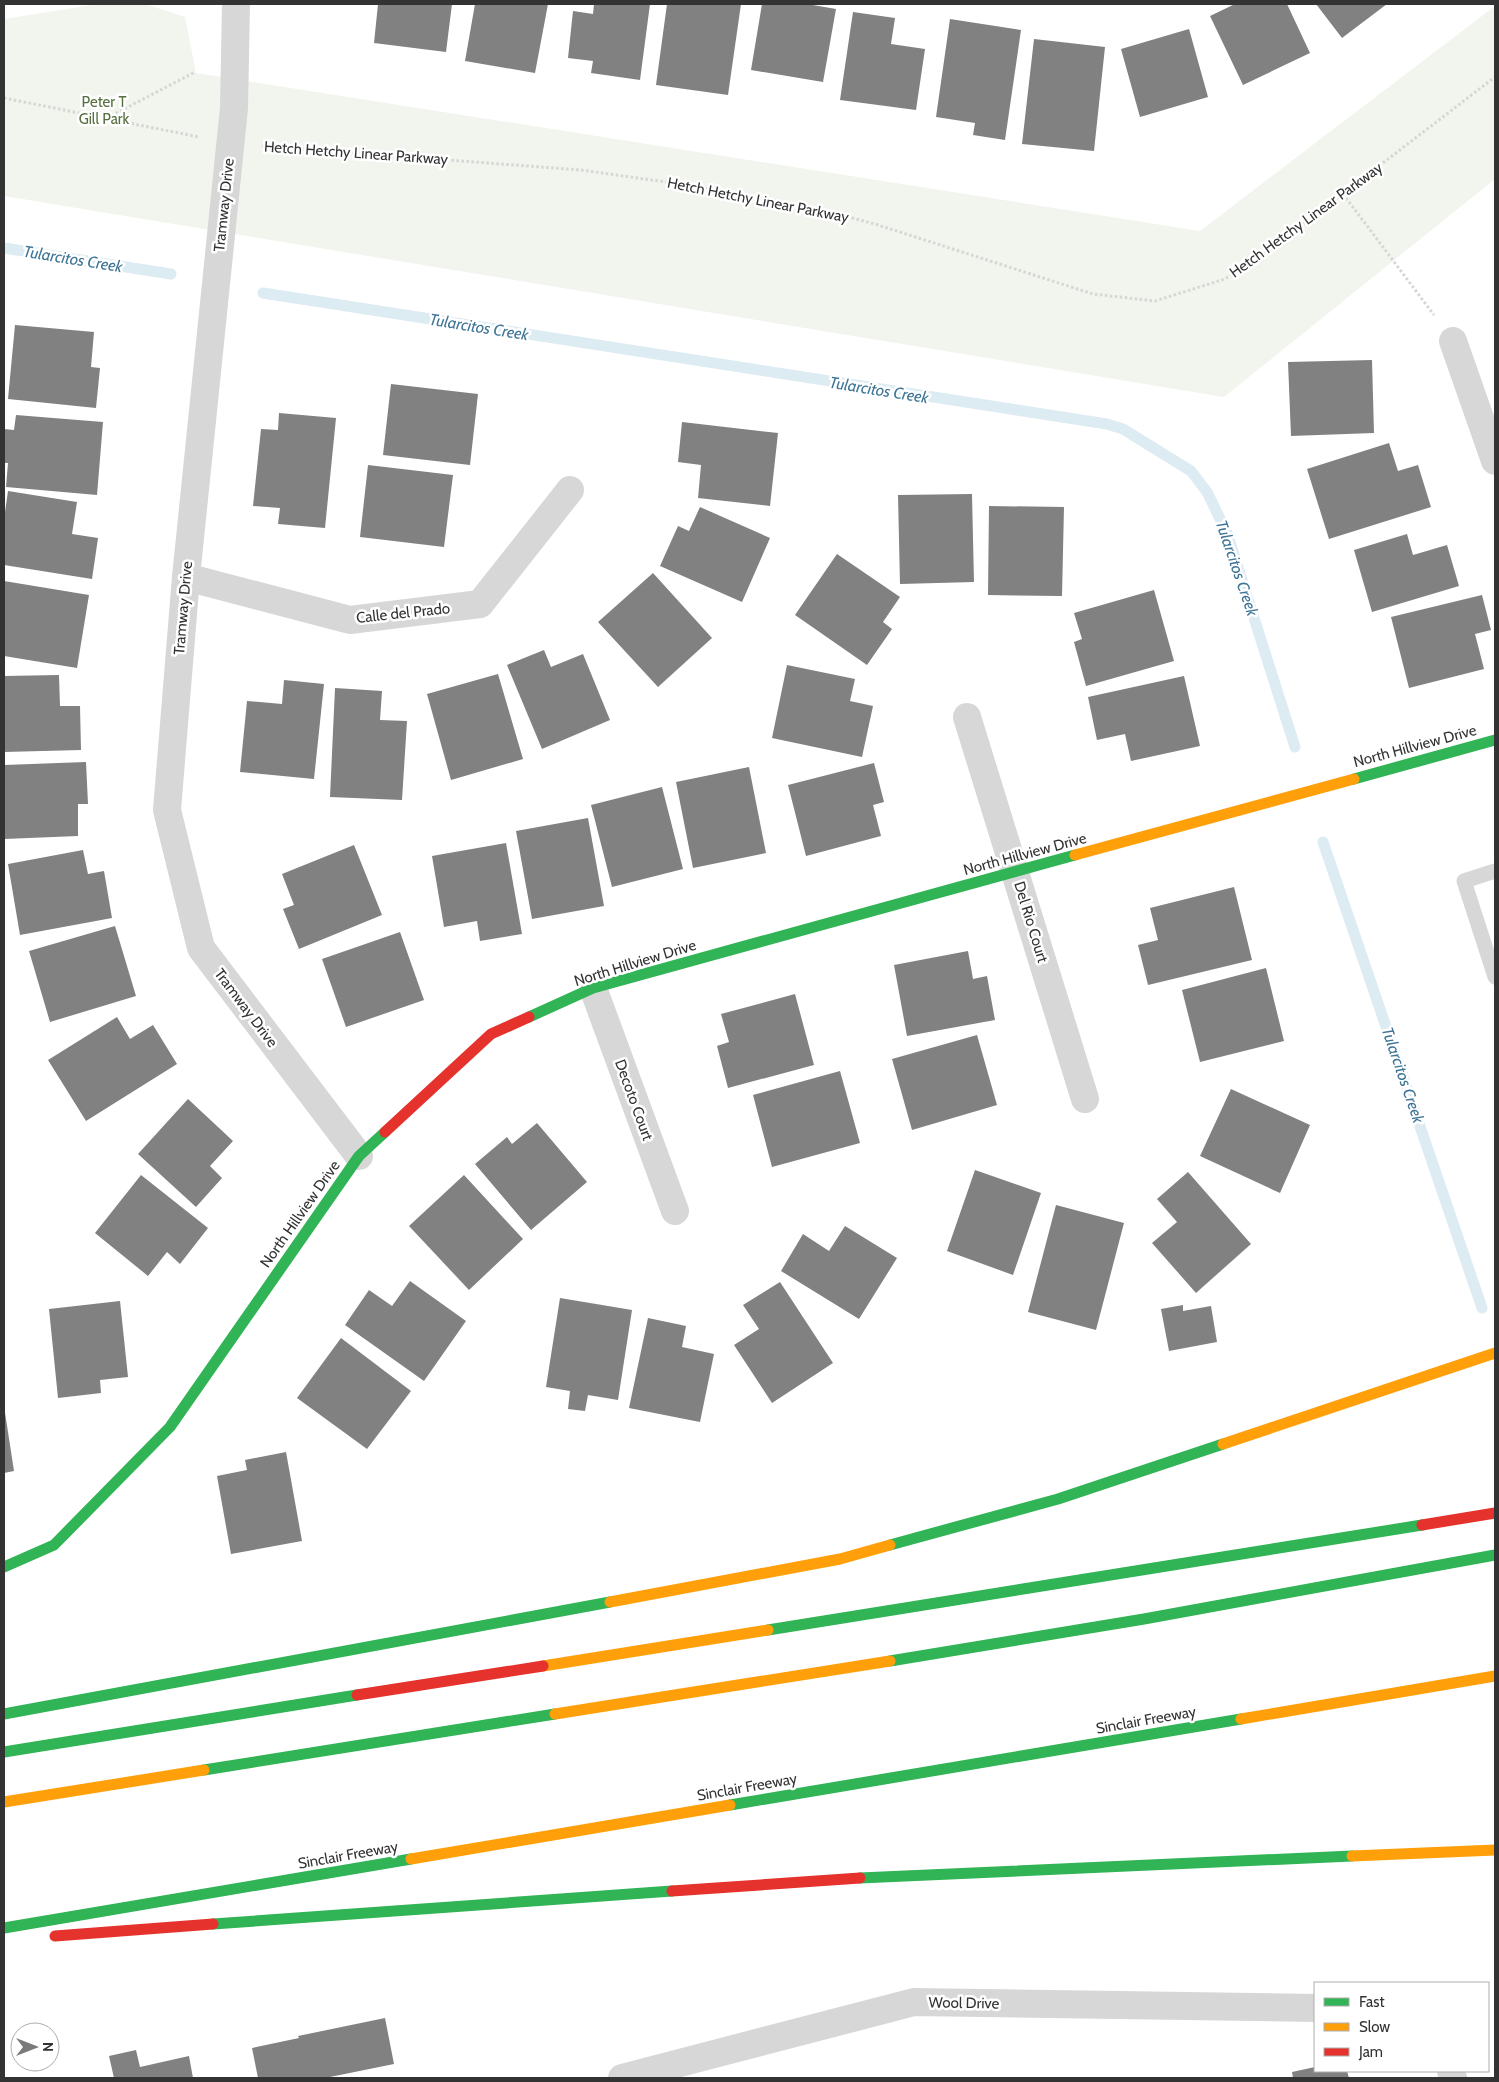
<svg xmlns="http://www.w3.org/2000/svg" width="1499" height="2082" viewBox="0 0 1499 2082" font-family="Cabin,sans-serif">
<style>
.green{fill:#f1f5ed}
.lines{fill:none;stroke-linecap:round;stroke-linejoin:round}
.stream{stroke:#ddebf3;stroke-width:11}
.building{fill:#818181}
.path{stroke:#d6d6d6;stroke-width:3;stroke-dasharray:2.5 2.5;stroke-linecap:butt}
.lane{stroke:#d7d7d7;stroke-width:15}
.street{stroke:#d7d7d7;stroke-width:28}
.fast{stroke:#30b455;stroke-width:11}
.slow{stroke:#ff9f0a;stroke-width:11}
.jam{stroke:#e5322d;stroke-width:11}
.labels{text-anchor:middle;dominant-baseline:central;stroke-width:5;stroke-linejoin:round;paint-order:stroke}
.park-label{font-size:15px;fill:#56703f;stroke:#fff}
.street-label{font-size:15px;fill:#333;stroke:#fff}
.water-label{font-size:16px;font-style:italic;fill:#3f7597;stroke:#fff}
</style>
<rect width="100%" height="100%" fill="#fff"/>
<!-- green -->
<path class="green" d="M98,4H145L185,17L196,73L1200,231L1495,6V179L1224,397L4,196V19Z"/>
<g class="lines">
<!-- stream -->
<path class="stream" d="M4,248L171,274
M263,293L1107,424L1123,429L1191,471L1207,492L1227,533L1295,747
M1323,842L1482,1308"/>
</g>
<!-- building -->
<path class="building" d="M378,4H452L446,52L374,43Z
M475,4H548L535,73L465,61Z
M594,4H650L640,80L591,73L593,61L568,58L573,11L593,14Z
M667,4H741L728,95L656,85Z
M762,4H807L836,9L823,82L751,70Z
M1235,4H1287L1310,53L1243,85L1210,16Z
M1316,4H1387L1342,38Z
M853,12L895,18L891,44L925,49L916,110L840,100Z
M950,19L1021,30L1005,140L973,135L975,123L936,117Z
M1189,29L1208,97L1140,117L1121,49Z
M1034,39L1105,47L1094,151L1022,144Z
M15,325L94,332L91,367L100,368L96,408L8,399Z
M1372,360L1374,433L1291,436L1288,362Z
M391,384L478,394L470,465L383,455Z
M279,413L336,418L325,528L278,524L280,508L253,506L261,429L278,430Z
M16,415L103,422L97,495L6,487L8,463H4V429L14,430Z
M682,422L778,433L770,506L698,498L701,465L678,462Z
M1389,443L1398,471L1418,465L1431,507L1329,539L1307,469Z
M368,465L453,475L444,547L360,537Z
M8,491L77,502L72,534L98,538L92,579L4,565V519Z
M972,494L974,582L900,584L898,495Z
M989,506L1064,507L1062,596L988,595Z
M700,507L770,538L742,602L660,566L678,526L689,531Z
M1407,534L1413,555L1447,545L1459,586L1372,612L1354,550Z
M837,554L900,597L883,622L892,629L867,665L795,615Z
M653,573L712,638L658,687L598,622Z
M4,581L89,595L77,668L4,656Z
M1154,590L1174,661L1086,686L1074,642L1082,639L1074,613Z
M1482,595L1491,630L1475,634L1484,669L1409,688L1391,617Z
M544,650L551,667L583,654L610,720L542,749L507,665Z
M787,665L855,679L850,701L873,706L862,757L772,738Z
M498,674L523,759L451,780L427,694Z
M59,675L60,706H80L81,750L4,752V676Z
M1184,676L1200,746L1131,761L1125,734L1097,740L1088,697Z
M284,680L324,684L314,779L240,772L247,701L282,704Z
M335,688L382,691L380,720L407,721L402,800L330,797Z
M86,762L88,804H78V836L4,839V765Z
M874,763L884,802L873,805L881,836L806,856L788,785Z
M749,767L766,853L693,868L676,782Z
M662,787L683,869L612,887L591,805Z
M588,818L604,906L532,919L516,831Z
M506,843L522,934L480,941L477,921L444,927L432,856Z
M354,845L382,915L299,949L283,909L294,905L282,874Z
M83,850L88,874L104,871L112,918L20,935L8,864Z
M1234,887L1252,960L1148,985L1138,945L1158,940L1150,908Z
M115,926L136,996L50,1022L29,951Z
M400,932L424,1000L346,1027L322,959Z
M968,951L973,979L987,976L995,1020L907,1036L894,965Z
M1266,968L1284,1041L1200,1062L1182,990Z
M795,994L814,1065L728,1088L717,1046L729,1042L721,1014Z
M117,1017L130,1039L153,1025L177,1064L86,1121L48,1060Z
M977,1035L997,1105L912,1130L892,1059Z
M840,1071L860,1143L772,1167L753,1095Z
M1231,1089L1310,1125L1280,1193L1200,1156Z
M188,1099L233,1141L210,1166L222,1178L196,1207L138,1154Z
M537,1123L587,1182L531,1230L475,1164L507,1137L512,1144Z
M975,1170L1041,1193L1013,1275L947,1251Z
M1188,1172L1251,1244L1196,1293L1152,1243L1177,1222L1157,1199Z
M141,1175L208,1228L180,1264L167,1252L148,1276L95,1233Z
M464,1175L523,1239L469,1290L409,1226Z
M1056,1205L1124,1223L1096,1330L1028,1312Z
M845,1226L897,1258L859,1319L781,1271L803,1234L829,1251Z
M410,1281L466,1321L424,1381L345,1325L369,1290L392,1306Z
M780,1282L833,1363L772,1403L734,1345L759,1329L743,1305Z
M560,1298L632,1310L618,1400L588,1395L585,1411L568,1409L570,1391L546,1387Z
M120,1301L128,1377L100,1380L101,1393L58,1398L49,1309Z
M1183,1305V1311L1211,1306L1217,1342L1169,1351L1161,1309Z
M648,1318L686,1326L682,1347L714,1354L700,1422L629,1408Z
M341,1338L411,1391L367,1449L297,1398Z
M4,1406L14,1471L4,1473Z
M286,1452L302,1541L231,1554L217,1476L247,1470L245,1460Z
M385,2018L394,2064L325,2078H258L252,2048L299,2038L298,2036Z
M136,2050L140,2067L189,2056L193,2078H114L109,2056Z
M1315,2067V2071H1347L1349,2078H1293L1292,2072Z"/>
<g class="lines">
<!-- path -->
<path class="path" d="M4,98L199,137
M107,118L195,72
M262,146L581,170L673,183L806,206L875,224L1093,294L1155,301L1225,279L1272,248L1495,77
M1343,194L1434,315"/>
<!-- lane -->
<path class="lane" d="M1495,871L1464,881L1495,977"/>
<!-- street -->
<path class="street" d="M236,4L234,108L186,577L167,810L201,948L359,1156
M1453,341L1495,461
M186,577L350,620L480,604L570,490
M967,717L1085,1099
M593,988L675,1211
M1451,2071L1453,2078
M622,2078L914,2002L1315,2008"/>
<!-- fast -->
<path class="fast" d="M1354,779L1495,740
M529,1017L593,988L1075,855
M890,1545L1058,1499L1223,1444
M4,1567L54,1545L170,1427L359,1156L385,1132
M768,1630L1422,1525
M890,1661L1144,1619L1495,1555
M4,1714L610,1602
M4,1752L357,1695
M204,1770L555,1714
M730,1805L1241,1719
M860,1878L1352,1856
M213,1924L672,1891
M4,1928L411,1859"/>
<!-- slow -->
<path class="slow" d="M1075,855L1354,779
M1223,1444L1495,1353
M610,1602L840,1559L890,1545
M543,1666L768,1630
M555,1714L890,1661
M1241,1719L1495,1676
M4,1802L204,1770
M1352,1856L1495,1850
M411,1859L730,1805"/>
<!-- jam -->
<path class="jam" d="M385,1132L491,1034L529,1017
M1422,1525L1495,1513
M357,1695L543,1666
M672,1891L860,1878
M55,1936L213,1924"/>
</g>
<g class="labels">
<!-- park labels -->
<g class="park-label">
<text x="104" y="102">Peter T<tspan x="104" dy="17">Gill Park</tspan></text>
</g>
<!-- street labels -->
<g class="street-label">
<text transform="translate(356 153) rotate(4)">Hetch Hetchy Linear Parkway</text>
<text transform="translate(758 200) rotate(11)">Hetch Hetchy Linear Parkway</text>
<text transform="translate(224 205) rotate(-84)">Tramway Drive</text>
<text transform="translate(1306 220) rotate(-36)">Hetch Hetchy Linear Parkway</text>
<text transform="translate(183 608) rotate(-85)">Tramway Drive</text>
<text transform="translate(403 613) rotate(-6)">Calle del Prado</text>
<text transform="translate(1415 746) rotate(-15)">North Hillview Drive</text>
<text transform="translate(1025 854) rotate(-15)">North Hillview Drive</text>
<text transform="translate(1031 922) rotate(73)">Del Rio Court</text>
<text transform="translate(635 963) rotate(-17)">North Hillview Drive</text>
<text transform="translate(246 1008) rotate(53)">Tramway Drive</text>
<text transform="translate(634 1100) rotate(70)">Decoto Court</text>
<text transform="translate(300 1214) rotate(-55)">North Hillview Drive</text>
<text transform="translate(1146 1720) rotate(-10)">Sinclair Freeway</text>
<text transform="translate(747 1787) rotate(-10)">Sinclair Freeway</text>
<text transform="translate(348 1855) rotate(-10)">Sinclair Freeway</text>
<text transform="translate(964 2003) rotate(1)">Wool Drive</text>
</g>
<!-- water labels -->
<g class="water-label">
<text transform="translate(73 259) rotate(9)">Tularcitos Creek</text>
<text transform="translate(479 327) rotate(9)">Tularcitos Creek</text>
<text transform="translate(879 390) rotate(9)">Tularcitos Creek</text>
<text transform="translate(1237 568) rotate(71)">Tularcitos Creek</text>
<text transform="translate(1403 1075) rotate(71)">Tularcitos Creek</text>
</g>
</g>
<!-- border -->
<rect width="1499" height="2082" fill="none" stroke="#333333" stroke-width="10"/>
<!-- legend -->
<rect x="1314" y="1982" width="175" height="90" fill="#ffffff" stroke="#adadad"/>
<rect x="1324" y="1998" width="25" height="8" fill="#30b455" stroke="#adadad"/>
<text x="1359" y="2007" font-size="15" fill="#333333">Fast</text>
<rect x="1324" y="2023" width="25" height="8" fill="#ff9f0a" stroke="#adadad"/>
<text x="1359" y="2032" font-size="15" fill="#333333">Slow</text>
<rect x="1324" y="2048" width="25" height="8" fill="#e5322d" stroke="#adadad"/>
<text x="1359" y="2057" font-size="15" fill="#333333">Jam</text>
<!-- north arrow -->
<g transform="translate(35 2047) rotate(90)"><circle r="24" fill="#ffffff" stroke="#adadad"/>
<path d="M0-4L9 19L0 12L-9 19Z" fill="#7a7a7a"/>
<text y="-8" font-size="14" font-weight="bold" text-anchor="middle" fill="#333333">N</text>
</g>
</svg>
